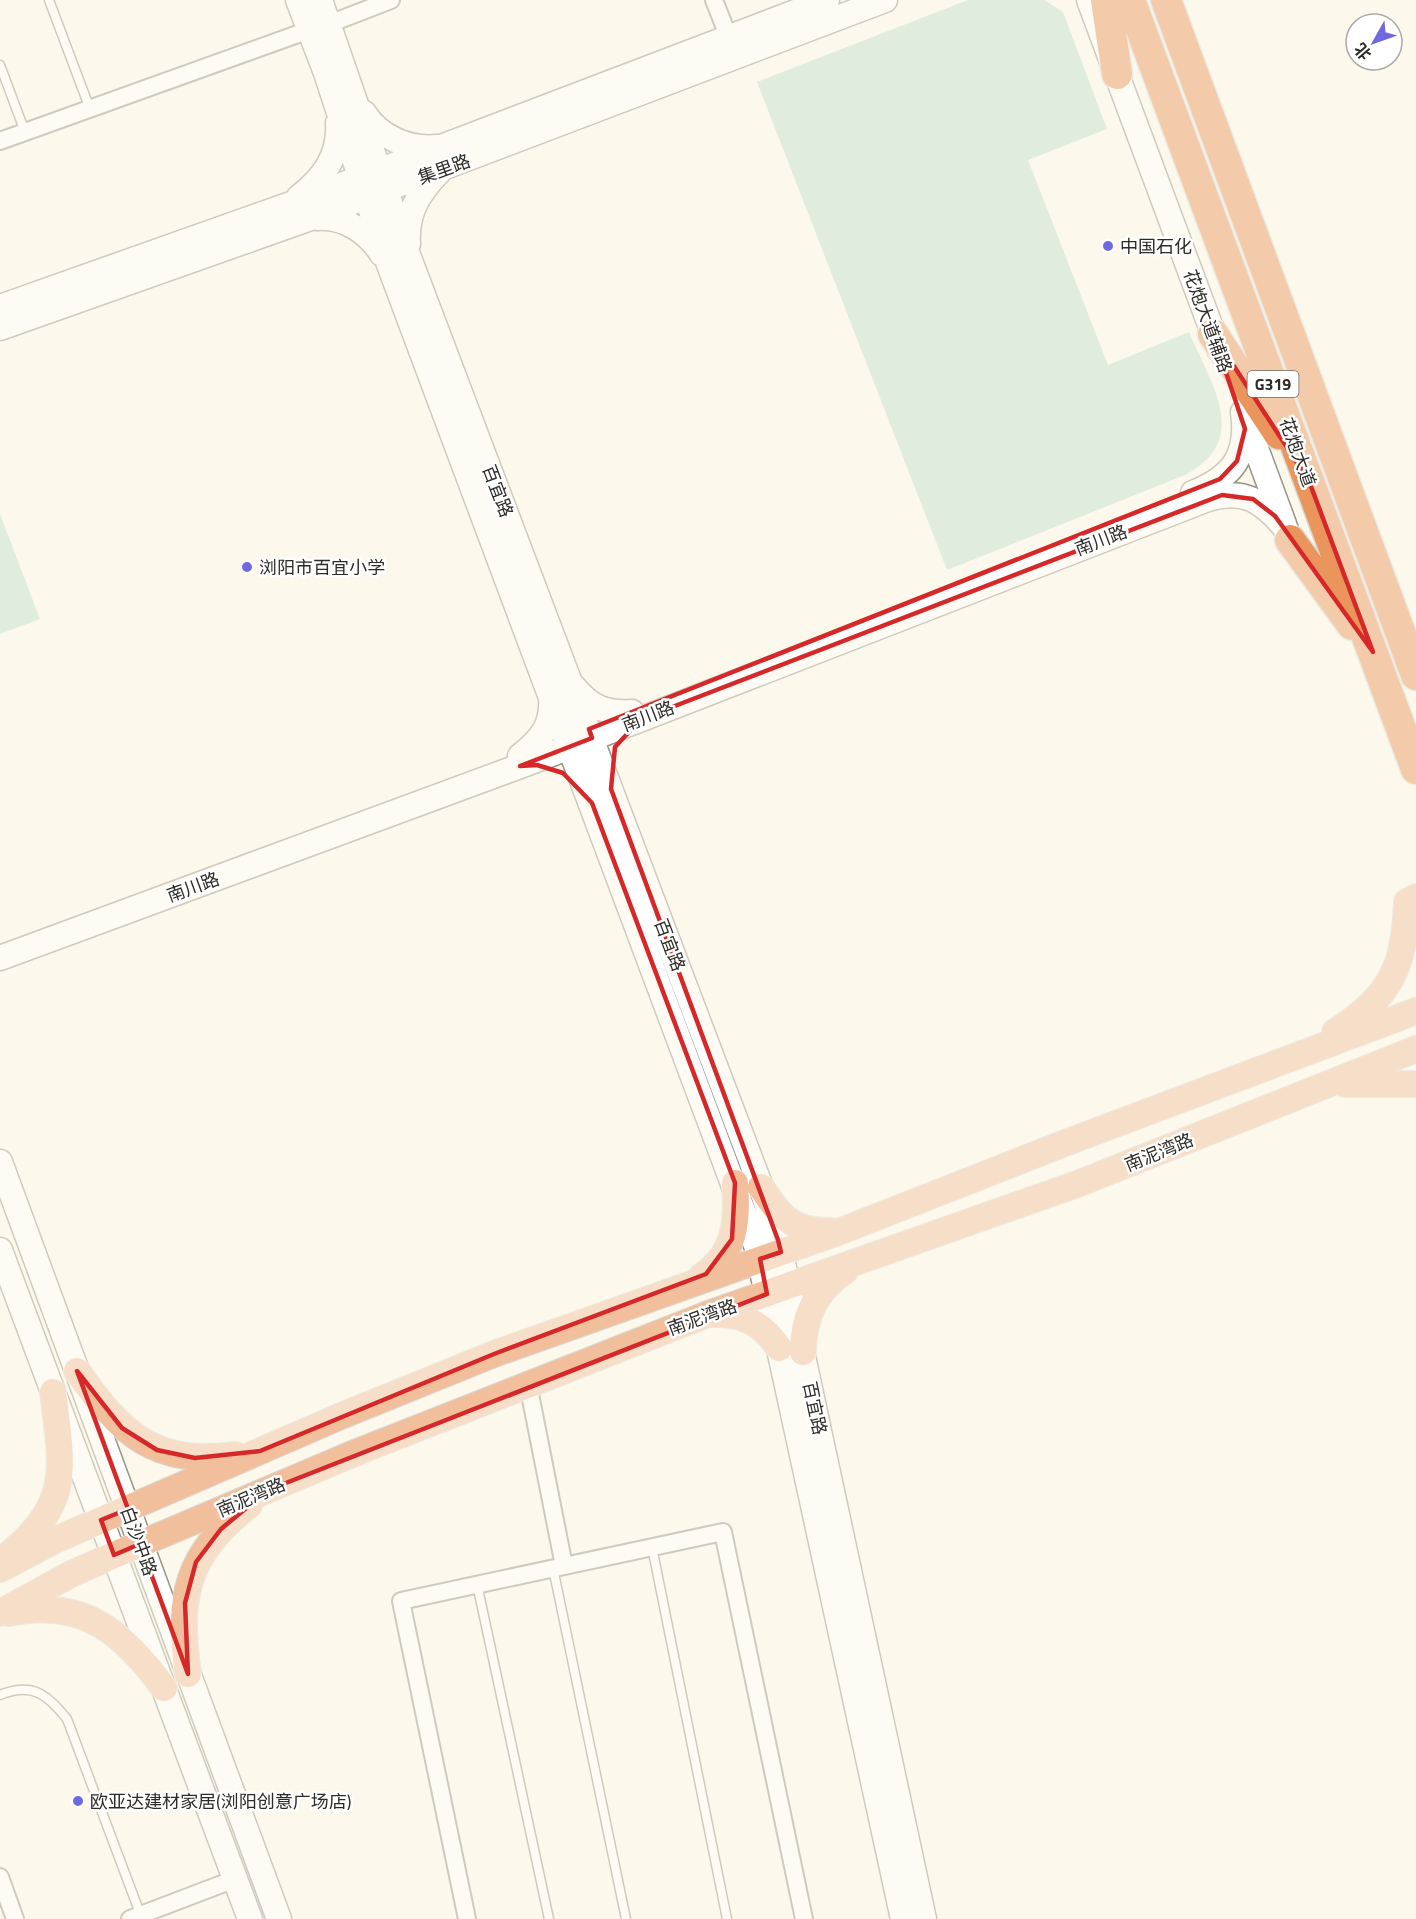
<svg xmlns="http://www.w3.org/2000/svg" width="1416" height="1919" viewBox="0 0 1416 1919" font-family="'Titillium Web','Noto Sans SC',sans-serif">
<style>
.green{fill:#bfdfcd}
.lines{fill:none;stroke-linecap:round;stroke-linejoin:round}
.lane-casing{stroke:#989488;stroke-width:11}
.street-casing{stroke:#989488;stroke-width:20}
.secondary-casing{stroke:#989488;stroke-width:27}
.primary-casing{stroke:#d9d9d8;stroke-width:28}
.highway-casing{stroke:#d9d9d8;stroke-width:33}
.lane{stroke:#fff;stroke-width:8}
.street{stroke:#fff;stroke-width:16}
.secondary{stroke:#fff;stroke-width:24}
.primary{stroke:#f2bf9d;stroke-width:26}
.highway{stroke:#e9955c;stroke-width:30}
.marked{fill:none;stroke:#d62828;stroke-width:4.5;stroke-linejoin:round}
.poi-dot{fill:#6e69e3;stroke:#fff;stroke-width:2}
.labels{text-anchor:middle;dominant-baseline:central;stroke-width:5;stroke-linejoin:round;paint-order:stroke}
.shield{fill:#fff;stroke:#6c6b68;stroke-width:1.5}
.shield-label{font-size:16px;font-weight:bold;fill:#2d2b27}
.street-label{font-size:18px;fill:#2d2b27;stroke:#fff}
.poi-label{font-size:18px;fill:#2d2b27;stroke:#fff;text-anchor:start}
</style>
<rect width="100%" height="100%" fill="#fcf8eb"/>
<!-- green -->
<path class="green" d="M968,0H1044L1063,12L1107,129L1028,160L1108,365L1189,332C1211,384 1252,440 1185,475L947,570L757,82Z
M0,514L40,619L0,634Z"/>
<g class="lines">
<defs>
<path id="lane" d="M49,0L90,109
M0,65L25,132
M652,1547L727,1919
M553,1568L626,1919
M477,1584L549,1919
M0,1695C32,1682 47,1694 67,1719L141,1916"/>
<path id="street" d="M714,0L729,38
M329,24L391,0
M0,141L309,30
M528,1384L564,1566
M0,1877L15,1919
M130,1919L235,1879
M467,1919L401,1601L723,1532L804,1919"/>
<path id="secondary" d="M298,0L326,73L388,262L757,1248L903,1919
M320,0L408,255L761,1187L778,1240L924,1919
M1089,0L1219,349
M364,113C379,137 409,150 437,147
M299,197C324,178 340,155 338,123
M317,218C344,216 368,232 382,254
M408,244C406,214 418,193 439,172
M0,307L302,200L827,0
M0,328L308,219L885,0
M1247,424L1284,524
M1193,493C1233,477 1249,455 1243,412
M574,687C590,707 606,714 632,712
M520,756C541,740 553,725 551,698
M0,958L531,762L1208,499C1244,488 1263,501 1286,529
M0,1162L279,1919
M0,1250L250,1919"/>
<path id="primary" d="M1335,1032C1392,996 1404,967 1407,902L1416,897
M1345,1084H1416
M761,1187C782,1218 791,1231 830,1231
M702,1276C736,1254 738,1219 735,1183
M714,1314C743,1313 763,1324 779,1348
M803,1352C803,1318 815,1290 845,1271
M77,1371C121,1434 154,1466 236,1455
M7,1556C73,1502 62,1468 53,1392
M0,1569L53,1541L341,1416L494,1354L841,1231L1065,1143L1416,1011
M0,1613L71,1574L114,1555L357,1452L708,1314L1080,1183L1416,1049
M9,1613C83,1598 123,1632 164,1688
M188,1674C177,1596 186,1555 249,1505"/>
<path id="highway" d="M1106,0L1117,74
M1130,0L1416,769
M1166,0L1416,675
M1213,334L1279,434
M1290,540L1352,625"/>
</defs>
<!-- lane casing -->
<use href="#lane" class="lane-casing"/>
<!-- street casing -->
<use href="#street" class="street-casing"/>
<!-- secondary casing -->
<use href="#secondary" class="secondary-casing"/>
<!-- primary casing -->
<use href="#primary" class="primary-casing"/>
<!-- highway casing -->
<use href="#highway" class="highway-casing"/>
<!-- lane -->
<use href="#lane" class="lane"/>
<!-- street -->
<use href="#street" class="street"/>
<!-- secondary -->
<use href="#secondary" class="secondary"/>
<!-- primary -->
<use href="#primary" class="primary"/>
<!-- highway -->
<use href="#highway" class="highway"/>
</g>
<!-- marked area -->
<path d="M0 0H1416V1919H0ZM1213,334L1309,481L1373,652L1275,516L1253,499L1222,495L641,719L615,747L611,789L778,1240L781,1252L760,1259L767,1294L268,1490L221,1529L196,1562L185,1603L188,1674L140,1544L114,1555L101,1520L128,1509L77,1371L122,1428L157,1450L195,1458L260,1451L494,1354L706,1274L732,1239L735,1183L592,803L563,773L537,765L520,766L592,738L589,729L1220,479L1237,461L1245,429Z" fill="#fcf8eb" fill-opacity=".55" fill-rule="evenodd"/>
<path class="marked" d="M1213,334L1309,481L1373,652L1275,516L1253,499L1222,495L641,719L615,747L611,789L778,1240L781,1252L760,1259L767,1294L268,1490L221,1529L196,1562L185,1603L188,1674L140,1544L114,1555L101,1520L128,1509L77,1371L122,1428L157,1450L195,1458L260,1451L494,1354L706,1274L732,1239L735,1183L592,803L563,773L537,765L520,766L592,738L589,729L1220,479L1237,461L1245,429Z"/>
<!-- markers -->
<g class="poi-dot">
<circle cx="1108" cy="246" r="6"/>
<circle cx="247" cy="567" r="6"/>
<circle cx="78" cy="1801" r="6"/>
</g>
<g class="labels">
<!-- shield labels -->
<rect class="shield" x="1247.5" y="371" width="51" height="26" rx="4.5"/>
<g class="shield-label">
<text x="1273" y="384">G319</text>
</g>
<!-- street labels -->
<g class="street-label">
<text transform="translate(444 169) rotate(-20)">集里路</text>
<text transform="translate(1208 321) rotate(70)">花炮大道辅路</text>
<text transform="translate(1298 452) rotate(70)">花炮大道</text>
<text transform="translate(498 491) rotate(69)">百宜路</text>
<text transform="translate(1101 540) rotate(-21)">南川路</text>
<text transform="translate(648 716) rotate(-21)">南川路</text>
<text transform="translate(193 887) rotate(-20)">南川路</text>
<text transform="translate(670 945) rotate(69)">百宜路</text>
<text transform="translate(1159 1152) rotate(-22)">南泥湾路</text>
<text transform="translate(702 1317) rotate(-20)">南泥湾路</text>
<text transform="translate(815 1408) rotate(78)">百宜路</text>
<text transform="translate(251 1497) rotate(-23)">南泥湾路</text>
<text transform="translate(139 1541) rotate(70)">白沙中路</text>
</g>
<!-- poi labels -->
<g class="poi-label">
<text x="1120" y="246">中国石化</text>
<text x="259" y="567">浏阳市百宜小学</text>
<text x="90" y="1801">欧亚达建材家居(浏阳创意广场店)</text>
</g>
</g>
<!-- north arrow -->
<g transform="translate(1374 42) rotate(230)"><circle r="28" fill="#ffffff" stroke="#abaaa9" stroke-width="1.5"/>
<path d="M0-4.5L10 22L0 15L-10 22Z" fill="#6e69e3"/>
<text y="-9" font-size="16" font-weight="bold" text-anchor="middle" fill="#2d2b27">北</text>
</g>
</svg>
